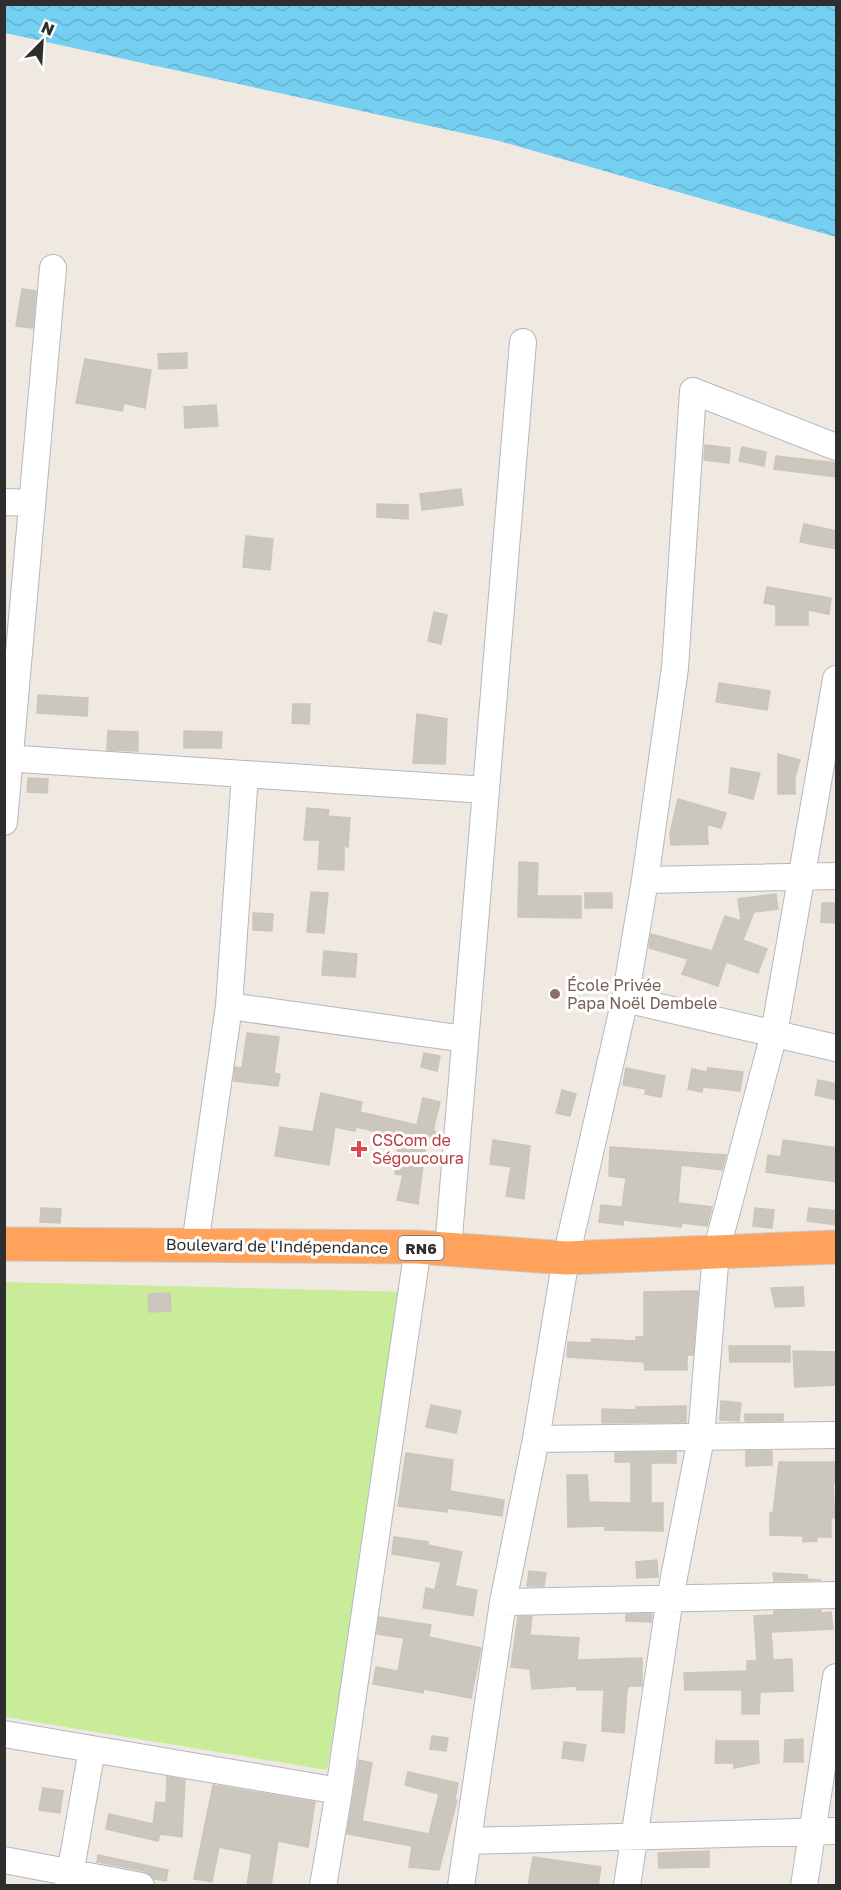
<svg xmlns="http://www.w3.org/2000/svg" width="841" height="1890" viewBox="0 0 841 1890" font-family="'Golos Text',sans-serif">
<style>
.pitch{fill:#c9ec9a}
.water{fill:url(#water-waves)}
.building{fill:#cbc7bf;stroke:#cbc5ba;stroke-width:1.5}
.lines{fill:none;stroke-linecap:round;stroke-linejoin:round}
.minor-casing{stroke:#b4b7c1;stroke-width:28}
.highway-casing{stroke:#c9c9c9;stroke-width:35}
.minor{stroke:#fff;stroke-width:26}
.highway{stroke:#ffa35c;stroke-width:33}
.education-dot{fill:#8d6e63;stroke:#fff;stroke-width:2}
.health-dot{fill:#e0444e;stroke:#fff;stroke-width:2}
.labels{text-anchor:middle;dominant-baseline:central;stroke-width:6;stroke-linejoin:round;paint-order:stroke}
.shield{fill:#fff;stroke:#6d6d6d;stroke-width:1.5}
.shield-label{font-size:15px;font-weight:bold;fill:#2e2e2e}
.education-label{font-size:16px;fill:#785e54;stroke:#fff;text-anchor:start}
.health-label{font-size:16px;fill:#be3a42;stroke:#fff;text-anchor:start}
.street-label{font-size:16px;fill:#2e2e2e;stroke:#fff}
</style>
<defs>
<pattern id="water-waves" width="16" height="10" patternUnits="userSpaceOnUse" patternTransform="scale(1.5)"><rect width="16" height="10" fill="#75cff0"/><path d="M0 5q4-4 8 0t8 0" fill="none" stroke="#66b2ce"/></pattern>
</defs>
<rect width="100%" height="100%" fill="#efe9e1"/>
<!-- pitch -->
<path class="pitch" d="M4,1282L408,1292L327,1770L5,1717Z"/>
<!-- water -->
<path class="water" d="M5,4L836,5V237L499,141L5,33Z"/>
<!-- building -->
<path class="building" d="M22,289L36,291L33,328L16,326Z
M187,353V368L159,369L158,354Z
M85,359L151,370L145,408L124,403L122,411L76,403Z
M216,405L218,426L185,428L184,407Z
M705,445L730,448L729,463L704,460Z
M742,447L766,452L764,466L739,461Z
M776,456L837,463V477L774,469Z
M461,489L463,505L422,510L420,494Z
M377,504L408,505V519L377,517Z
M804,524L837,531V549L800,542Z
M246,536L273,539L270,570L243,567Z
M767,587L831,598L829,614L808,610V625H776V605L764,603Z
M434,612L447,615L441,644L428,641Z
M719,683L770,691L767,710L716,702Z
M38,695L88,698L87,716L37,713Z
M293,704H310L309,724L292,723Z
M417,714L447,719L445,764L413,763Z
M108,731L138,732V751L107,750Z
M184,731L222,732L221,748H184Z
M778,754L800,760L795,778V794H778Z
M731,768L760,773L753,799L729,793Z
M28,778L48,779L47,793L27,792Z
M678,799L726,813L721,828L707,824L708,844L671,845L670,833Z
M307,808L329,810L328,816L350,818L348,847L344,846V870L318,869L320,840H304Z
M519,862L538,863L537,896H581V918L518,917Z
M311,892L328,893L324,933L307,932Z
M585,893H612V908H585Z
M776,894L778,909L754,912L743,940L767,949L758,973L726,962L718,986L682,974L688,959L649,948L651,934L712,951L725,916L741,921L738,899Z
M822,903H837V923L821,922Z
M253,913L273,914L272,931L253,930Z
M324,951L357,954L355,977L322,975Z
M247,1033L279,1037L274,1073L280,1074L278,1086L234,1081L235,1067L242,1068Z
M424,1053L440,1056L437,1071L421,1067Z
M626,1068L665,1076L661,1097L645,1094L646,1089L623,1085Z
M708,1068L743,1072L740,1091L703,1087L702,1092L688,1089L692,1069L707,1072Z
M818,1080L837,1084V1100L815,1095Z
M562,1090L576,1094L570,1116L556,1113Z
M321,1093L362,1102L360,1112L417,1125L423,1098L440,1102L433,1131L440,1132L437,1145L426,1143L418,1204L397,1200L403,1175L395,1174L399,1137L356,1127L355,1131L335,1127L329,1165L275,1156L280,1127L313,1132Z
M493,1140L530,1146L524,1199L506,1196L511,1167L490,1164Z
M783,1140L837,1148V1182L766,1172L768,1155L781,1157Z
M610,1147L726,1155L722,1170L681,1165L678,1203L712,1207L707,1226L682,1223L681,1227L623,1220V1225L599,1222L601,1205L622,1207L626,1178L609,1176Z
M41,1208L61,1209L60,1223L40,1222Z
M755,1208L774,1210L772,1228L753,1226Z
M809,1208L837,1211V1225L807,1221Z
M803,1287L804,1306L775,1307L771,1288Z
M698,1291L693,1355H687V1370H645L644,1362L567,1357L568,1342L591,1343L592,1339L636,1341V1337H644V1292Z
M170,1293L171,1311L149,1312L148,1294Z
M729,1346H790V1362H730Z
M793,1351L837,1352V1385L795,1387Z
M721,1401L741,1403L739,1421L720,1420Z
M431,1405L461,1411L456,1433L426,1427Z
M686,1406V1422L602,1423V1409L636,1410V1407Z
M745,1414H783V1421H745Z
M746,1451H772V1465L746,1466Z
M676,1452V1463H651V1503H663V1531L605,1530V1526L568,1527L567,1475H587L589,1502L631,1503V1462H615V1453Z
M406,1453L453,1460L450,1491L504,1500L502,1516L447,1508V1512L398,1506Z
M779,1462H837V1483H833L835,1518H831V1537H817V1541L803,1542V1536L770,1535V1513H773Z
M394,1537L428,1542V1545L462,1552L455,1586L477,1590L473,1616L423,1608L426,1588L435,1590L441,1562L392,1554Z
M657,1560L658,1577L637,1578L636,1562Z
M529,1571L546,1573L544,1586H527Z
M773,1573L807,1575V1579L821,1580L774,1581Z
M821,1610V1613L831,1612L833,1629L771,1632L773,1660L792,1659L793,1691L760,1692L759,1714H742V1690H685L684,1673L747,1671V1661H757L754,1616L774,1615V1611Z
M626,1614H652L651,1622L626,1621Z
M532,1616L530,1635L579,1638L577,1660L642,1658V1686H629L627,1690L624,1733L602,1731L604,1690H577V1686L532,1689L530,1669L511,1667L518,1617Z
M379,1617L431,1625L429,1637L481,1648L471,1698L424,1689L423,1693L373,1684L376,1667L398,1671L404,1638L377,1634Z
M432,1736L448,1738L446,1751L430,1749Z
M803,1739V1762H784L785,1740Z
M716,1741H758L759,1763L734,1768V1763H715Z
M564,1742L586,1745L583,1761L562,1758Z
M359,1760L372,1763L362,1821L429,1834L439,1794L405,1785L408,1772L458,1783L455,1800H457L439,1870L409,1867L412,1846L347,1834Z
M167,1777L185,1780L182,1837L160,1834L158,1841L106,1829L109,1814L153,1824L156,1802L166,1803Z
M213,1785L315,1802L308,1847L278,1841L271,1886H247L252,1854L219,1847L212,1882L194,1879Z
M43,1788L63,1791L60,1813L39,1810Z
M709,1851V1867L659,1868L658,1853Z
M98,1855L168,1870L166,1881L154,1879L144,1871L97,1862Z
M533,1857L601,1867L598,1886H528Z"/>
<g class="lines">
<defs>
<path id="minor" d="M4,502L32,503
M4,758L486,790
M4,822L53,268
M645,880L836,876
M625,999L836,1048
M229,1006L465,1039
M195,1245L229,1006L245,774
M448,1249L523,342
M536,1439L836,1435
M503,1602L836,1595
M4,1734L339,1791
M468,1841L836,1831
M4,1860L141,1886
M68,1886L92,1749
M323,1886L339,1791L418,1247
M461,1886L503,1602L536,1439L566,1258L625,999L645,880L675,668L693,391L836,447
M627,1886L670,1598L701,1438L716,1252L774,1034L836,679
M804,1886L836,1677"/>
<path id="highway" d="M4,1244L418,1247L566,1258L836,1247"/>
</defs>
<!-- minor casing -->
<use href="#minor" class="minor-casing"/>
<!-- highway casing -->
<use href="#highway" class="highway-casing"/>
<!-- minor -->
<use href="#minor" class="minor"/>
<!-- highway -->
<use href="#highway" class="highway"/>
</g>
<!-- markers -->
<circle class="education-dot" cx="555" cy="994" r="6"/>
<path class="health-dot" d="M356 1140h6v6h6v6h-6v6h-6v-6h-6v-6h6z"/>
<g class="labels">
<!-- shield labels -->
<rect class="shield" x="398.5" y="1236" width="45" height="24" rx="4.5"/>
<g class="shield-label">
<text x="421" y="1248">RN6</text>
</g>
<!-- education labels -->
<g class="education-label">
<text x="567" y="985">École Privée<tspan x="567" dy="18">Papa Noël Dembele</tspan></text>
</g>
<!-- health labels -->
<g class="health-label">
<text x="372" y="1140">CSCom de<tspan x="372" dy="18">Ségoucoura</tspan></text>
</g>
<!-- street labels -->
<g class="street-label">
<text transform="translate(277 1246) rotate(1)">Boulevard de l'Indépendance</text>
</g>
</g>
<!-- border -->
<rect width="841" height="1890" fill="none" stroke="#2e2e2e" stroke-width="12"/>
<!-- north arrow -->
<g transform="translate(42 42) rotate(24)" stroke="#ffffff" stroke-width="4.5" paint-order="stroke">
<path d="M0-4.5L10 22L0 15L-10 22Z" fill="#2e2e2e"/>
<text y="-9" font-size="16" font-weight="bold" text-anchor="middle" fill="#2e2e2e">N</text>
</g>
</svg>
